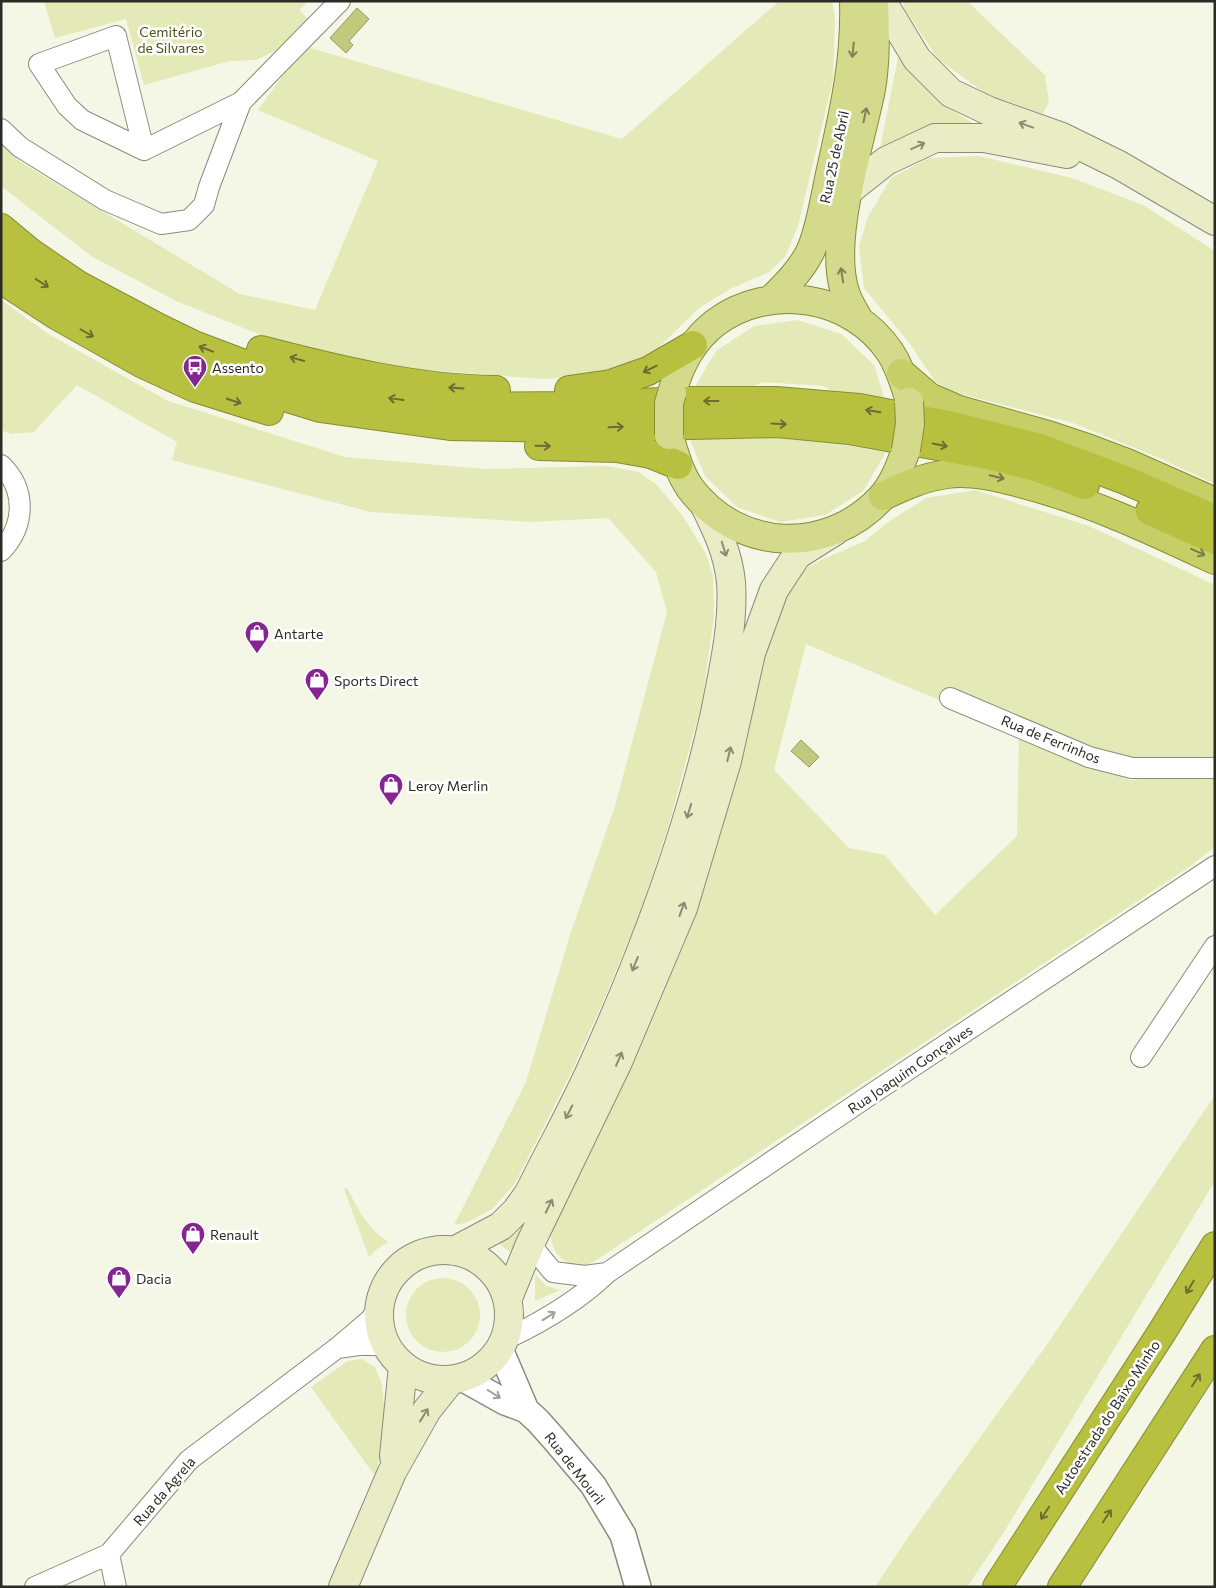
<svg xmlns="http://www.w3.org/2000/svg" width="1216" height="1588" viewBox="0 0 1216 1588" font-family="Commissioner,sans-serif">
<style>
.green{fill:#e3e9b7}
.water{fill:#c2c97c;stroke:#949a62}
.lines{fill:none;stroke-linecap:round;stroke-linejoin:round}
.minor-casing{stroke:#898b7c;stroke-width:22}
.tertiary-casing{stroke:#898b7c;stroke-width:28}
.secondary-casing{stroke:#898b7c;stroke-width:30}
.primary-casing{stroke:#868c36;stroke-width:30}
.trunk-casing{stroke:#868c36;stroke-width:30}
.motorway-casing{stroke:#868c36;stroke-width:30}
.minor{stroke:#fff;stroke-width:20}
.tertiary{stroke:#fff;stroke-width:25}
.secondary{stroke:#eaecc5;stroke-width:28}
.primary{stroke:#d4da8c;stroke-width:28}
.trunk{stroke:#c6ce66;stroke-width:28}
.motorway{stroke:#b8c13f;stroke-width:28}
.primary-bridge-casing{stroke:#868c36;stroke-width:30;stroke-linecap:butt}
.primary-bridge{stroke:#d4da8c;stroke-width:28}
.oneway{stroke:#7f8258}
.oneway2{stroke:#8a8c75}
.oneway3{stroke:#6a6e31}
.oneway4{stroke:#787c46}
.oneway5{stroke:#9fa09d}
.labels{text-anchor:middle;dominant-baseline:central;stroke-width:5;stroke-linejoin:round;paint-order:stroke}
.park-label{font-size:14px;fill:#4e5119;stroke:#fff}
.street-label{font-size:14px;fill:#2a2b25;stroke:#fff}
.poi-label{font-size:14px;fill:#2a2b25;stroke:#fff;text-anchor:start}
</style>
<rect width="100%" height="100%" fill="#f4f7e6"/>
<!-- green -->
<path class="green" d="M44,1H308L299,10L310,20L275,51L256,60L230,61L144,85L126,19L55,38Z
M779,1H832L835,19L833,80L798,226L785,257L769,272L730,289L699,308L656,350L610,374L543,379L392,367L286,345L176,301L91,256L1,186V142L22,163L240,294L315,310L378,161L258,110L304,46L622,139Z
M903,1H967L1045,75L1049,102L1043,114L985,93L938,59L905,9Z
M898,58L918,81L939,102L972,123C932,124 914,130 880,148Z
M979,156L1072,178L1143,205L1215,251V484L1157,457L1073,423L950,391L934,380L910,344L864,288L859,246L868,217L891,178L929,158Z
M1,300L50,335L168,401L345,457L485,469L607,466L638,472L656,484L682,515L706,554L713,575L714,617L702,702L669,824L640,913L602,1004L570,1075L514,1185L492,1209L466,1223L454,1225L526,1082L571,932L615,806L667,612L656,572L608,518L530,522L371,512L172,460L177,442L77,385L34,432L11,434L1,430Z
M798,320L841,334L874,365L886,403L837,395L824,386L762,382L747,390H693L716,351L754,326Z
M689,437L780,438L850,446L886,452L863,491L825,515L780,522L737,507L705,476Z
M975,490L1089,526L1215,585V762L1144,761L1112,757L944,690L939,700L806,644L774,770L849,848L885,855L935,915L1017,836L1019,734L1130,780L1156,778H1215V847L1186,869L598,1259C593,1262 588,1265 583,1266C565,1268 550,1251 551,1234C551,1229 553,1223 555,1218L660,1002L712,861L755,681L774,615L798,573L821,560L865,541L888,522L926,498Z
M1215,1095V1158L1213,1161L1215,1181L1004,1532L967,1587H875L911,1533L1046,1346Z
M347,1188C360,1212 365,1225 388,1242L377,1249L369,1257L344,1189Z
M535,1211L510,1252L498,1243Z
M535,1274L546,1286L560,1290L535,1301Z
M406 1315a37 37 0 1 1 74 0a37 37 0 1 1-74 0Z
M361,1359L375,1367L382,1384L385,1417L382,1449L375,1476L311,1387L348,1361Z"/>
<!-- water -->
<path class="water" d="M357,8L369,19L349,41L353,45L346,53L330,38Z
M801,740L819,757L809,767L791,751Z"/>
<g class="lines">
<defs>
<path id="minor" d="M1,129L20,147L105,200L161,224L189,220L204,205L209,187L241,102
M144,150L82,120L67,106L39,64L116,36L144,150L241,102L340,1
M1,465C27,490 25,526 1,551
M950,698L1089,757L1132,768H1215
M1141,1057L1215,946
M530,1244L553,1272L585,1276L607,1273
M506,1339C542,1322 578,1301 607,1273L876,1091L1215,866
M337,1348L359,1345H386
M109,1554L116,1587
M35,1587L109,1554L189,1460L337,1348L371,1319L378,1308"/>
<path id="tertiary" d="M500,1349L526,1410
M462,1378L505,1402L526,1410L538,1421L554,1439L593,1485L623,1535L638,1587"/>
<path id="secondary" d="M882,1L917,59L951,93L989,111L1062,137L1119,165L1215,221
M848,191L886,161L935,138H984L1067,154
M379 1315a65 65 0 1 1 130 0a65 65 0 1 1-130 0Z
M454,1251L501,1226L516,1211L529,1193C551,1148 576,1104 596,1058C646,947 689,831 715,713C723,671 734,625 731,582C728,553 717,530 704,504
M508,1298L530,1244L617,1064L683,908L727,761L751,653L774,590L797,555L835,531
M394,1456L403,1366
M343,1587L392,1472L427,1410L451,1380"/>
<path id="primary" d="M772,299C786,285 801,270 810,252C820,231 825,197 830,174C843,115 856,63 854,1
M859,320C854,311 848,302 845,292C828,239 860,145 871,89C876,61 875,30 874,1
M672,393C679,366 693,340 715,323C770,282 852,295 890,352C899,365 903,380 908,395
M669,435C674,453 679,472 690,488C738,552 828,556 882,497C894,483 900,466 906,450"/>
<path id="trunk" d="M901,373L929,397L959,410L1048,435L1090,449L1127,463L1215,502
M883,496C904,486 924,477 947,474C967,471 993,476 1012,481C1083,498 1149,529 1215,560"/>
<path id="motorway" d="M1,228L31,253L78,285L159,328L194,345L247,365L324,387L451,407L567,406L685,401H776L859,408L953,426L1040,448L1125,480L1215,519
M1,256L20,269L108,324L184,362L243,384L320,408L450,426L567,428L778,423L849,430L988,455L1036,467L1085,485
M1,279L56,315L143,364L195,388L269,411
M261,350C338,370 416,389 496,390
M569,390L611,384L648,371L693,345
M539,446L617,448L651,454L678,465
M1150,511L1215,540
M997,1587L1162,1332L1215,1246
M1062,1587L1215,1350"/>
</defs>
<!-- minor casing -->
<use href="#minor" class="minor-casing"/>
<!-- tertiary casing -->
<use href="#tertiary" class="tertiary-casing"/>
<!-- secondary casing -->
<use href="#secondary" class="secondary-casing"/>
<!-- primary casing -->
<use href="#primary" class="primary-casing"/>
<!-- trunk casing -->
<use href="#trunk" class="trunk-casing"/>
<!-- motorway casing -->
<use href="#motorway" class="motorway-casing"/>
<!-- minor -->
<use href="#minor" class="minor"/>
<!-- tertiary -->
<use href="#tertiary" class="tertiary"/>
<!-- secondary -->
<use href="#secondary" class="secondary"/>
<!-- primary -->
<use href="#primary" class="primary"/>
<!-- trunk -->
<use href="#trunk" class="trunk"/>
<!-- motorway -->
<use href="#motorway" class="motorway"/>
<defs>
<path id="primary-bridge" d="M669,435V403L672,393
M906,450L910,424L909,402"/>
</defs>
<!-- primary-bridge casing -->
<use href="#primary-bridge" class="primary-bridge-casing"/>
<!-- primary-bridge -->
<use href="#primary-bridge" class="primary-bridge"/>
</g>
<!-- one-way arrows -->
<defs><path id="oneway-shaft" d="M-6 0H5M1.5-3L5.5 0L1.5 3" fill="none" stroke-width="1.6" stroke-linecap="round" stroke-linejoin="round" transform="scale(1.25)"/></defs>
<g class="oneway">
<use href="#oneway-shaft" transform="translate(853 50) rotate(96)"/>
<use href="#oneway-shaft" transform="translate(865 115) rotate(-78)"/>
<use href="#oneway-shaft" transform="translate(842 275) rotate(-99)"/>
</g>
<g class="oneway2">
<use href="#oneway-shaft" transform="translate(1026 125) rotate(-160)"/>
<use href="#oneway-shaft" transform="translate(918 146) rotate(-25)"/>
<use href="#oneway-shaft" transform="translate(724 549) rotate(73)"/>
<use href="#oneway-shaft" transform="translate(729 754) rotate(-77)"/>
<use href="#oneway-shaft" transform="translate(689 811) rotate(107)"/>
<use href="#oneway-shaft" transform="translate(682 909) rotate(-70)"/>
<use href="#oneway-shaft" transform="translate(635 964) rotate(112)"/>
<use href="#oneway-shaft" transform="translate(619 1059) rotate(-67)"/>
<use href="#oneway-shaft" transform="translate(569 1112) rotate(117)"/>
<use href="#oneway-shaft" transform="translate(549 1206) rotate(-64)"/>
<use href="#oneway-shaft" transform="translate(424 1415) rotate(-58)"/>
</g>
<g class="oneway3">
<use href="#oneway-shaft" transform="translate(42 283) rotate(32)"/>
<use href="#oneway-shaft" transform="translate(87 333) rotate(30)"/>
<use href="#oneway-shaft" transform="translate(206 349) rotate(-159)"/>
<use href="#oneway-shaft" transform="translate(297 359) rotate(-165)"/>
<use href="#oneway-shaft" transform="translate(650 369) rotate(154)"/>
<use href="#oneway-shaft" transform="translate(456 388) rotate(-176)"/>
<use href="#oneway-shaft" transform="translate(396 399) rotate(-172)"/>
<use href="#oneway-shaft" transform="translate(234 401) rotate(18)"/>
<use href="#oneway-shaft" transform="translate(711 401) rotate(180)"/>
<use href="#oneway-shaft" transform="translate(873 411) rotate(-170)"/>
<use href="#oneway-shaft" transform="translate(779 424) rotate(3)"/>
<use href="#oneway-shaft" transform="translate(616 427) rotate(-2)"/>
<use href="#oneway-shaft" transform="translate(940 445) rotate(11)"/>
<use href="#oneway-shaft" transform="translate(543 446) rotate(1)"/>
<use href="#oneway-shaft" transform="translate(1190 1287) rotate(121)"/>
<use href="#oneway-shaft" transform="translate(1196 1380) rotate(-57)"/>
<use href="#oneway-shaft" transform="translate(1045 1513) rotate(123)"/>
<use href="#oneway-shaft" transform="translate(1107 1516) rotate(-57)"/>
</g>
<g class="oneway4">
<use href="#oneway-shaft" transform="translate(997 477) rotate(13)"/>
<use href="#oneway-shaft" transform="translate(1198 552) rotate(25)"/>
</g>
<g class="oneway5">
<use href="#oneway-shaft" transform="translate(549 1316) rotate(-33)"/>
<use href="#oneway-shaft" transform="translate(494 1394) rotate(32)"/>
</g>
<!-- icons -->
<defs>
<symbol id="bus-pin" viewBox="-11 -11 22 30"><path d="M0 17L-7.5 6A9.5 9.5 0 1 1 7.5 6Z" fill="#842590" stroke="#fff"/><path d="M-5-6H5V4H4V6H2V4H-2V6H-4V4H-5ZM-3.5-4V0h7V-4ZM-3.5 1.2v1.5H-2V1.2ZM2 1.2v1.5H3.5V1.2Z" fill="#fff"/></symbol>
<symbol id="shop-pin" viewBox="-11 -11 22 30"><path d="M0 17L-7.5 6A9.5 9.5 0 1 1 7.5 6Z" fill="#842590" stroke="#fff"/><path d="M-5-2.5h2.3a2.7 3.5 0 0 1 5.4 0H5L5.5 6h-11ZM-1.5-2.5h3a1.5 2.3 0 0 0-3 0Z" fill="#fff"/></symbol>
</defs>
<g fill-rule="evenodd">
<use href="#bus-pin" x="181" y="353" width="28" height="38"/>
<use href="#shop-pin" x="243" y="619" width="28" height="38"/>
<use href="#shop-pin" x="303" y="666" width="28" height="38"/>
<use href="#shop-pin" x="377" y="771" width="28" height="38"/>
<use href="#shop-pin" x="179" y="1220" width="28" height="38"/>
<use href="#shop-pin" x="105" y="1264" width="28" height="38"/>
</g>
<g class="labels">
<!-- park labels -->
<g class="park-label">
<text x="171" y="31">Cemitério<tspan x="171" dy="16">de Silvares</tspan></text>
</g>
<!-- street labels -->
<g class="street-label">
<text transform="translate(834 157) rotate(-78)">Rua 25 de Abril</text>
<text transform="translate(1051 739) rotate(22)">Rua de Ferrinhos</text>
<text transform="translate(910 1069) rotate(-34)">Rua Joaquim Gonçalves</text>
<text transform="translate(1107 1417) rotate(-57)">Autoestrada do Baixo Minho</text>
<text transform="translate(575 1468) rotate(52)">Rua de Mouril</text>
<text transform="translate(164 1491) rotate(-49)">Rua da Agrela</text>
</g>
<!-- poi labels -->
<g class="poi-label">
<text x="212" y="367">Assento</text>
<text x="274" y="633">Antarte</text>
<text x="334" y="680">Sports Direct</text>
<text x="408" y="785">Leroy Merlin</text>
<text x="210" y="1234">Renault</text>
<text x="136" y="1278">Dacia</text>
</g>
</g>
<!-- border -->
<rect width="1216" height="1588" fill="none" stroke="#2a2b25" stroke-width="5"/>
</svg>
